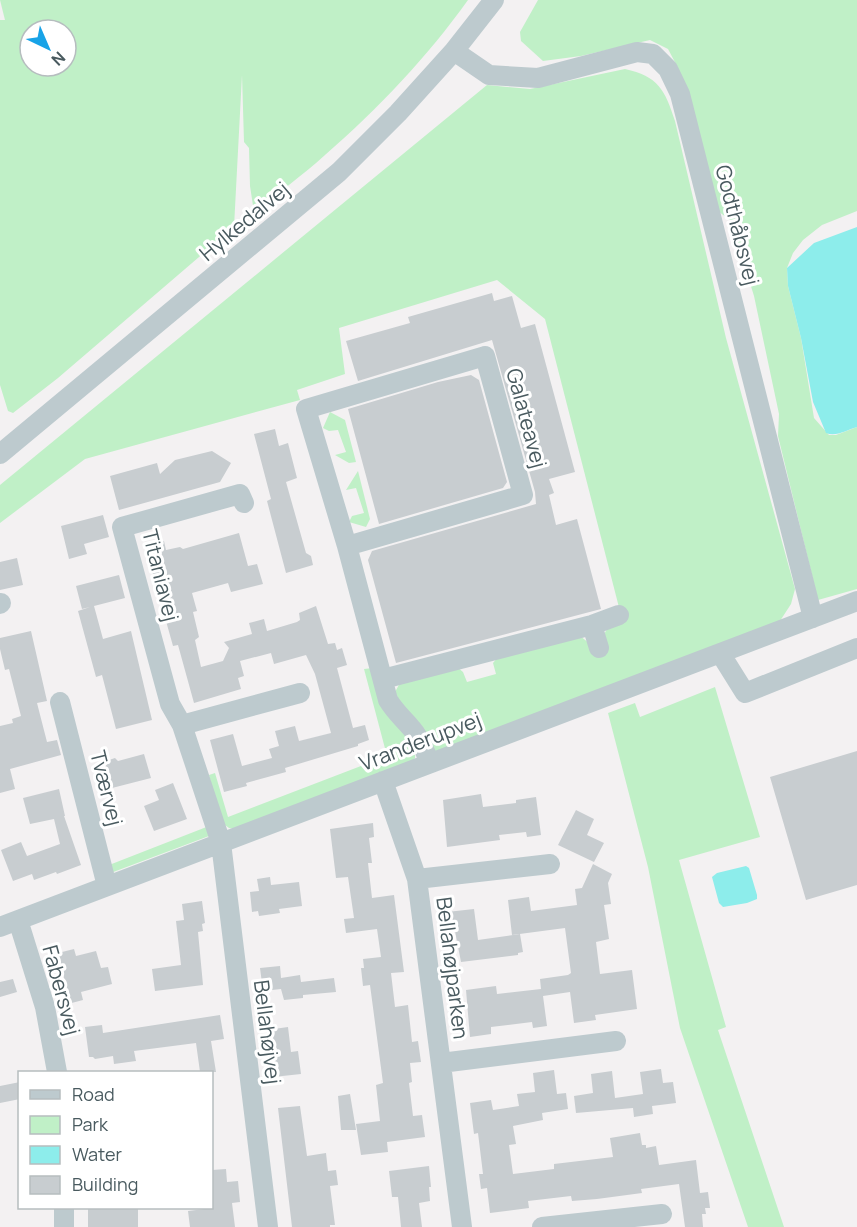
<svg xmlns="http://www.w3.org/2000/svg" width="857" height="1227" viewBox="0 0 857 1227" font-family="Manrope,sans-serif">
<style>
.green{fill:#c0f0c7;fill-rule:evenodd}
.water{fill:#8dedeb}
.building{fill:#c8cdd0}
.lines{fill:none;stroke-linecap:round;stroke-linejoin:round}
.minor{stroke:#bdcace;stroke-width:20}
.labels{text-anchor:middle;dominant-baseline:central;stroke-width:6;stroke-linejoin:round;paint-order:stroke}
.street-label{font-size:21px;fill:#495a5f;stroke:#fff}
</style>
<rect width="100%" height="100%" fill="#f3f1f2"/>
<!-- green -->
<path class="green" d="M0,0H468C428,56 378,109 325,155C303,175 278,193 254,212L250,186L249,148L244,142L242,75L234,227L58,378L13,413L8,411L0,385V20H5ZM30,30H66V66H30Z
M538,0H857V211L822,225L803,240L793,253L787,268L788,286L801,338L814,418L829,435H836L857,427V589L818,600L778,436L779,414L754,296L737,241L739,227L718,211L677,66L668,49L650,40L581,56L543,61L521,41L520,32Z
M625,69C658,76 665,90 675,121L726,338L795,589L791,604L780,621L439,754C418,740 406,713 395,692L401,681L457,667L463,672L467,682L496,674L493,663L498,657L579,635L590,644L603,636L607,629L623,623L545,319L497,280L339,328L345,374L297,390L300,400L85,459L0,523V485L487,85L530,89Z
M330,412L345,420L356,462L349,463L335,455L346,452L338,430L329,431L323,428Z
M358,471L370,519L366,527L349,522L352,516L364,513L356,488L346,490Z
M373,668L415,748V758L413,763L235,829L229,828L221,822L209,775L215,773L228,817L387,756L364,669Z
M715,687L760,837L679,860L726,1027L718,1030L784,1227H748L680,1028L648,867L608,713L635,703L640,717Z
M209,826V836L108,874L104,867Z"/>
<!-- water -->
<path class="water" d="M857,227V427C847,430 836,437 826,433L813,402L801,338L788,286L787,268L814,243Z
M746,866L749,868L757,895V899L747,903L723,907L719,903L712,877L717,873Z"/>
<!-- building -->
<path class="building" d="M492,293L494,301L512,296L521,328L535,324L575,472L549,479L554,493L549,495L556,525L577,519L601,609L396,663L368,560L372,551L536,504L535,492L492,340L358,381L346,341L410,323L408,317Z
M471,375L479,380L507,482L503,488L379,524L348,409L438,382Z
M275,429L279,446L288,443L297,478L286,482L306,553L311,556L313,565L286,573L267,501L271,499L254,434Z
M212,451L231,463L220,482L119,510L110,476L157,463L160,474L175,460Z
M103,515L109,537L84,544L87,554L69,559L61,526Z
M239,533L248,566L257,564L263,584L231,592L228,583L192,593L197,611L193,612L199,637L195,640L201,667L223,661L229,648L224,642L252,634L249,623L264,619L267,631L297,622L300,620L299,613L316,606L328,644L335,643L337,650L342,648L347,665L337,668L353,728L365,725L369,740L358,744V746L285,768L286,772L246,783L247,786L224,792L210,740L233,734L242,766L272,758L269,749L279,746L275,731L295,726L299,741L331,733L315,674L306,655L274,664L271,653L240,661L244,676L238,678L241,689L194,703L178,645L173,646L145,546L164,541L166,550L180,547L183,549Z
M17,558L23,585L0,590V562Z
M119,575L125,598L94,606L103,639L131,631L152,720L116,729L102,675L96,677L78,611L90,607L82,609L76,586Z
M31,631L47,701L37,703L47,742L57,740L61,755L10,769L15,789L0,793V726L13,723L12,719L21,716L9,669L5,670L0,649V638Z
M857,751V885L806,900L770,777Z
M144,754L151,778L112,788L105,764L106,761L115,758L118,761Z
M173,783L187,819L154,831L144,806L159,800L155,790Z
M59,789L65,816H64L81,865L57,874L56,872L34,880L32,874L13,881L1,850L21,842L27,856L60,844L54,819L30,824L23,798Z
M481,794L483,807L516,803V800L536,797L541,835L527,837L526,832L499,835L500,840L447,847L443,800Z
M576,810L594,819L587,835L604,843L594,862L558,845Z
M373,823L374,837L369,838L372,863H368L372,898L394,895L404,972L391,973L395,1007L408,1005L412,1042L418,1041L421,1062L410,1063L412,1082L409,1083L413,1116L422,1115L425,1137L387,1142L388,1152L361,1155L356,1124L380,1121L376,1085L383,1083L370,985L363,986L361,968H364L363,959L381,957L377,929L346,933L344,919L354,918L348,877L336,878L330,829Z
M593,864L612,874L608,883L611,904L604,905L609,939L596,942L600,974L632,970L637,1009L595,1015L596,1020L574,1023L570,992L543,996L547,1026L533,1028L532,1022L491,1027V1034L470,1037L466,990L496,986L497,994L541,989L540,979L568,975L571,973L565,928L512,935L508,900L529,897L531,911L577,905L575,889L582,888Z
M270,877L271,885L299,882L302,906L279,909L280,913L259,916L258,911L252,912L250,892L259,891L257,879Z
M202,901L205,923L202,924L203,931L198,932L203,985L155,991L152,969L181,965L176,921L184,920L182,904Z
M474,909L478,940L520,934L523,952L518,953V955L461,962L454,926H449L447,912Z
M74,949L76,956L96,951L101,968L108,967L112,984L81,992L83,1000L64,1005L60,988L66,986L58,953Z
M280,966L281,978L300,975L301,982L334,978L336,992L303,995V998L284,1000L281,989L263,991L260,968Z
M13,979L17,992L0,997V982Z
M220,1015L224,1039L211,1041L216,1072H200L196,1043L134,1051L136,1061L114,1064L113,1056L95,1059L93,1057H89L85,1027L102,1025L103,1033Z
M288,1027L291,1052L298,1051L301,1074L273,1077L267,1030Z
M661,1069L663,1083L673,1082L676,1103L652,1106L653,1114L634,1117L633,1108L576,1113L574,1096L593,1093L591,1074L612,1071L615,1098L643,1094L640,1072Z
M554,1070L557,1094L566,1093L568,1109L542,1113L543,1120L513,1126L516,1144L509,1145L513,1174L554,1169V1164L613,1157L610,1138L640,1133L642,1145H646V1148L656,1146L659,1165L696,1160L700,1193L708,1192L710,1208H705L706,1214H702L703,1227H685L679,1184L641,1189L642,1193L597,1199L572,1201L571,1196L528,1201L529,1208L490,1213L487,1188L481,1189L479,1174H483L478,1133L474,1134L470,1103L491,1100L493,1110L519,1106L517,1094L535,1092L533,1073Z
M20,1082V1099L0,1103V1086Z
M350,1094L356,1130H341L338,1096Z
M300,1106L307,1156L326,1153L328,1171L336,1170L338,1185L330,1186L335,1225H330V1227H292L278,1108Z
M429,1166L431,1187H429L430,1201L419,1203L422,1227H401L398,1197H392L389,1171Z
M226,1169L227,1182L238,1181L240,1202L232,1203L235,1227H190L188,1211L212,1208V1170Z
M102,1208H138V1227H88V1209H102Z"/>
<g class="lines">
<!-- minor -->
<path class="minor" d="M454,51L489,75L538,78L637,52L653,54L668,69L680,94L813,618
M0,454L339,172L398,113L454,51L494,0
M244,503L240,494L122,527L170,704L182,725L221,843L268,1227
M347,546L523,495L485,356L306,409L347,546L388,700C396,713 403,718 412,729C421,739 425,752 430,763
M0,604L1,603
M592,625L599,648
M720,653L745,693L857,648
M383,679L592,625L619,615
M60,702L107,886
M182,725L300,693
M383,781L417,879L462,1227
M417,879L550,864
M18,920L45,1007L57,1072
M0,927L857,601
M441,1063L616,1041
M64,1208V1227
M542,1227L662,1214"/>
</g>
<g class="labels">
<!-- street labels -->
<g class="street-label">
<text transform="translate(244 221) rotate(-40)">Hylkedalvej</text>
<text transform="translate(738 225) rotate(76)">Godthåbsvej</text>
<text transform="translate(527 418) rotate(75)">Galateavej</text>
<text transform="translate(161 575) rotate(76)">Titaniavej</text>
<text transform="translate(420 741) rotate(-21)">Vranderupvej</text>
<text transform="translate(107 788) rotate(76)">Tværvej</text>
<text transform="translate(453 968) rotate(83)">Bellahøjparken</text>
<text transform="translate(62 990) rotate(75)">Fabersvej</text>
<text transform="translate(268 1032) rotate(83)">Bellahøjvej</text>
</g>
</g>
<!-- legend -->
<rect x="18" y="1071" width="195" height="138" fill="#ffffff" stroke="#b6bdbf" stroke-width="1.5"/>
<rect x="30" y="1090" width="30" height="9" fill="#bdcace" stroke="#b6bdbf" stroke-width="1.5"/>
<text x="72" y="1101" font-size="18" fill="#495a5f">Road</text>
<rect x="30" y="1116" width="30" height="18" fill="#c0f0c7" stroke="#b6bdbf" stroke-width="1.5"/>
<text x="72" y="1131" font-size="18" fill="#495a5f">Park</text>
<rect x="30" y="1146" width="30" height="18" fill="#8dedeb" stroke="#b6bdbf" stroke-width="1.5"/>
<text x="72" y="1161" font-size="18" fill="#495a5f">Water</text>
<rect x="30" y="1176" width="30" height="18" fill="#c8cdd0" stroke="#b6bdbf" stroke-width="1.5"/>
<text x="72" y="1191" font-size="18" fill="#495a5f">Building</text>
<!-- north arrow -->
<g transform="translate(48 48) rotate(136)"><circle r="28" fill="#ffffff" stroke="#b6bdbf" stroke-width="1.5"/>
<path d="M0-4.5L10 22L0 15L-10 22Z" fill="#18a3e7"/>
<text y="-9" font-size="16" font-weight="bold" text-anchor="middle" fill="#495a5f">N</text>
</g>
</svg>
